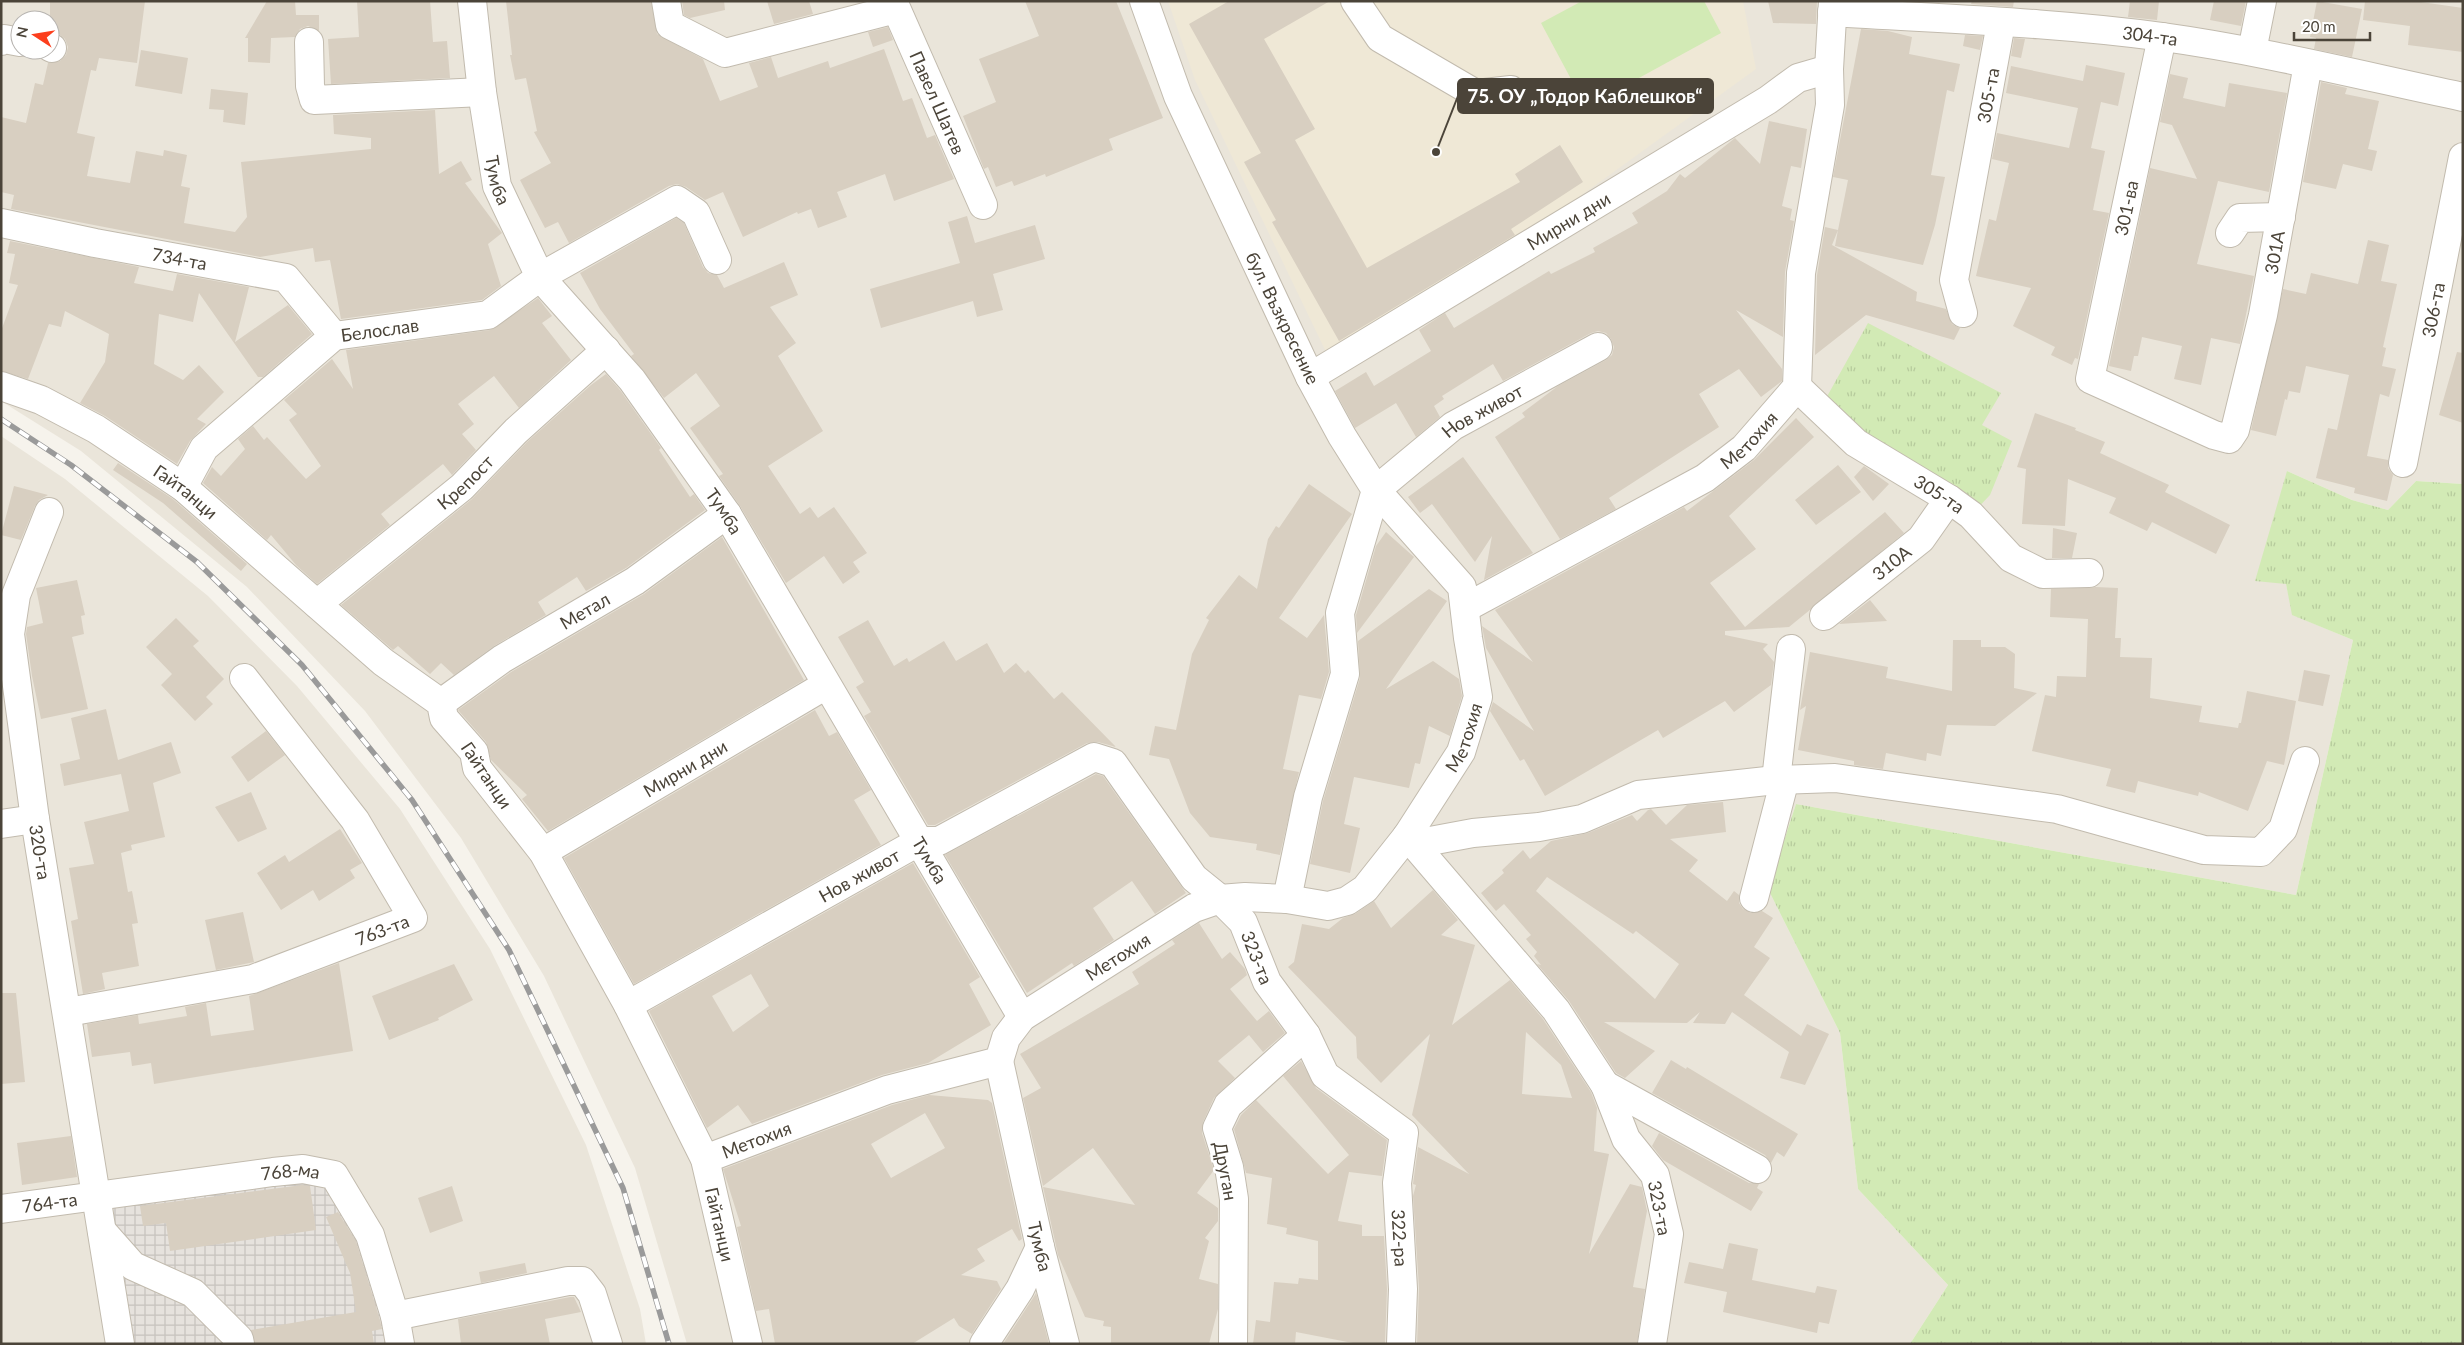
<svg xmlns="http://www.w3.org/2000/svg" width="2464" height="1345" viewBox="0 0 2464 1345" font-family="Lato,sans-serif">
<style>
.residential{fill:#eae5da;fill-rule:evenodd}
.industrial{fill:url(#industrial-grid)}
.education{fill:#efe8d6}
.grass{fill:url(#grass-tufts)}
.pitch{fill:#d2eab5}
.building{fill:#d8cfc1;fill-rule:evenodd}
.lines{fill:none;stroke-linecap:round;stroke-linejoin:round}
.minor-casing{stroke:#c2bbae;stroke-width:30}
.minor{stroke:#fff;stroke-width:28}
.rail-casing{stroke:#9a9a9a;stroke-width:5.5}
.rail{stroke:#fff;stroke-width:4;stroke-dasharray:11;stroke-linecap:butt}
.labels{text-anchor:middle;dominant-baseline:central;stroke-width:5;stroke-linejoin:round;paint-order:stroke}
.street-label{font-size:18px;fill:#4b4439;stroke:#fff}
.leader{fill:none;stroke:#4b4439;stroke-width:2}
.callout-dot{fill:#4b4439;stroke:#fff;stroke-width:2}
.callout{fill:#4b4439;stroke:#4b4439;stroke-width:2}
.callout-label{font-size:19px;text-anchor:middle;font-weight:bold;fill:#fff}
</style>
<defs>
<pattern id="industrial-grid" width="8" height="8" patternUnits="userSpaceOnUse" patternTransform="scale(1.25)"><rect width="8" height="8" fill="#e6e2dd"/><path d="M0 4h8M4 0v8" fill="none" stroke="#c7c3be"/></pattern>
<pattern id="grass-tufts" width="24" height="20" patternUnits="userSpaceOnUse" patternTransform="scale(1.25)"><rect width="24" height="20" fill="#d2eab5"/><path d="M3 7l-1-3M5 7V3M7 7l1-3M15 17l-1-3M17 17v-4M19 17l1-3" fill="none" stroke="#b6ca9c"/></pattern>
</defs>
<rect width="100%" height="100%" fill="#f6f3ec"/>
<!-- residential -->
<path class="residential" d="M1,1H2463V484L2416,481L2388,510L2352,500L2287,471L2286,584L2293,615L2353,640L2296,895L1796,804L1768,889L1840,1033L1858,1189L1948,1285L1910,1344H687L635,1168L544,976L461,838L365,711L247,587L81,451L1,401ZM20,20H50V50H20Z
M1,436L65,479L208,596L297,686L400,809L490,949L586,1145L640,1309L646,1344H1Z"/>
<!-- industrial -->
<path class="industrial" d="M334,1175L400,1344H120L97,1195Z"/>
<!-- education -->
<path class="education" d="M1168,1H1743L1756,69L1543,223L1328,356L1195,80Z"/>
<!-- grass -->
<path class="grass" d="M1868,323L2001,393L1982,425L2012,441L1990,495L1971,515L1820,409Z
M2287,471L2352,500L2388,510L2416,481L2463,484V1344H1910L1948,1285L1858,1189L1840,1033L1768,889L1796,804L2296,895L2353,640L2292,615L2286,584L2255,581Z"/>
<!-- pitch -->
<path class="pitch" d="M1582,1H1704L1721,33L1586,107L1541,23Z"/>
<!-- building -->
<path class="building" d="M50,1H145L137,63L99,58L96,71L91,70L77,133L95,137L87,176L130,183L136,151L163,156L164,150L187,155L181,186L190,188L184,223L235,232L247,217L241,162L371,149V138L334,134L333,115L435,110L439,174L461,161L472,180L465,183L502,233L488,244L501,286L482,300L341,319L330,260L315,262L313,248L260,257L11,209L14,195L1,192V117L26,123L35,83L43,85L48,63L60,61L66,55L68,47L65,39L59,34L50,32Z
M267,1H295L296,15H319V31L308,26L300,29L295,37L271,38L270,63L248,62V38H245Z
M357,1H430L433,42L447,41L450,78L331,84L328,39L359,37Z
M506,1H651L657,34L703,59L720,101L758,87L749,63L771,57L778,78L828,61L830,68L884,49L903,101L912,98L927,138L935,135L954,179L894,201L885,174L837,192L847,217L818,228L811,209L798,214L797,212L743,237L723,192L705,200L686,187L677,184L669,186L569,243L558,222L545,228L520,180L551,163L534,132L537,131L526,78L515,80L510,55H512Z
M682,1H724L725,10L690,18L684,15Z
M767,1H809L813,14L774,24Z
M1025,1H1116L1163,118L1109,139L1113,150L1046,177L1045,174L1014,186L1012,181L996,187L988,167L984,169L963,116L996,102L979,59L1039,36Z
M1229,1H1330L1264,39L1315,129L1295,140L1367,268L1520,182L1515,174L1560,145L1583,182L1511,229L1515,235L1339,341L1272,222L1276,220L1244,162L1261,153L1189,24Z
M1768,1H1817L1816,24L1773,23Z
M1972,1H2014L2013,7L1971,4Z
M2130,1H2159L2157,20L2128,17Z
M2214,1H2246L2241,26L2210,20Z
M2317,1L2362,9L2352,57L2314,49L2316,38L2310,37Z
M2365,1H2414L2463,8V52L2408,45L2410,26L2363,20Z
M888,27L893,40L873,47L868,32Z
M1861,29L1888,31L1912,37L1909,54L1960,64L1954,92L1947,90L1931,175L1945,177L1935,225L1923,265L1835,246L1838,230L1832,245L1917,292L1916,301L1946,309L1952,324L1960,328L1954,340L1866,315L1815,355L1817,275L1825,227L1838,230L1848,180L1833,177Z
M1965,35L1983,36L1980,50L1963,46Z
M2014,38L2025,39L2021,58L2011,56Z
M141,50L188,58L182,94L135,86Z
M2086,65L2125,73L2118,106L2101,102L2091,148L2105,151L2093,210L2109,213L2078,359L2075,358L2072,365L2051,355L2055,347L2013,326L2031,288L1976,276L1989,219L1996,221L2009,163L1992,159L1997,133L2069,148L2078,108L2006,93L2011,66L2083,81Z
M2170,74L2188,78L2183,98L2225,107L2229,83L2287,93L2269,192L2218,181L2197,264L2254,276L2240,344L2211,338L2201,385L2174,379L2182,346L2142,337L2138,356H2134L2131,371L2109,366L2150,168L2197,179L2172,125L2160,122Z
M2321,82L2347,88L2345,94L2379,101L2368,149L2377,151L2372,171L2343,164L2336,189L2303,182Z
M211,89L248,93L245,125L223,122L224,110L209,109Z
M1769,121L1807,129L1801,168L1791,166L1782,206L1792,209L1790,220L1794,221L1785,272L1783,337L1736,310L1782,369V381L1761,397L1739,369L1699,394L1719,427L1609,498L1616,509L1560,539L1495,437L1525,417L1522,413L1558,386L1606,360L1612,355L1614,347L1611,339L1606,333L1598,331L1591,333L1503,381L1493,364L1442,396L1444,399L1434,406L1440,417L1416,437L1396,403L1355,428L1335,391L1366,372L1374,386L1431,351L1419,330L1445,313L1454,328L1549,271L1551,274L1595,252L1593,248L1638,223L1632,213L1667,191L1680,174L1685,178L1735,138L1760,164Z
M967,216L975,243L1035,225L1045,259L993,274L1003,310L977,317L973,301L881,328L870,289L960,263L948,222Z
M676,218L684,223L703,267L708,273L717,275L724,288L784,262L798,295L770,307L796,343L778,356L823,431L768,466L800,514L810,507L818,518L834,507L867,553L853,562L860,572L843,584L824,556L786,583L740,506L719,476L723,474L690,428L720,406L696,373L664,398L631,356L634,354L600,309L580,273Z
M2368,240L2389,245L2381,281L2397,284L2383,347L2386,348L2382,366L2396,369L2389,397L2380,394L2367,456L2388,460V468L2393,475L2387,501L2354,493L2355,488L2316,478L2328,428L2337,430L2349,375L2306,366L2300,393L2289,391L2287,400L2285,399L2276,436L2251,430L2283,289L2306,294L2311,273L2358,284Z
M10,241L139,267L134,283L173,291L177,274L249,287L235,342L288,305L312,334L263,377H258L199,293L193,322L159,314L154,364L183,380L199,365L224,392L197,419L206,424L190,441L177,464L105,416L80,403L105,362L109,334L65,311L61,327L49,324L28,379L1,371V331L18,285L9,283L15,254L7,253Z
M538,298L552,316L542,323L571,360L519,408L494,376L458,404L474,424L462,434L476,450L452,475L443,464L381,514L390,525L317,584L296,565L271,535L267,540L203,483L212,467L221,476L245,449L238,439L253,426L264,440L267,437L306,479L321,466L289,420L297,414L284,400L332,359L353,389L346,350L490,330Z
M2457,352L2463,353V423L2439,415Z
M606,374L620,390L661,448L659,450L690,497L694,494L705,510L626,568L586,591L577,577L538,602L546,615L494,646L454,675L441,663L430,674L398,646L393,650L341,605L472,499L527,442L591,385Z
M2035,413L2076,428L2075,430L2105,442L2100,453L2169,485L2165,492L2230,525L2216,554L2152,522L2147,531L2109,513L2116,498L2068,479L2065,526L2022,524L2026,469L2017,467Z
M1796,418L1814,437L1729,516L1756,549L1710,583L1745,627L1885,512L1904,533L1789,627L1725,631V635L1768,644L1763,649L1774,662L1771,685L1734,712L1725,701L1663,738L1658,730L1545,796L1524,759L1520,761L1490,711L1493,702L1534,731L1486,648L1482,626L1533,662L1495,610L1684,507L1687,511L1754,460Z
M1463,457L1533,553L1484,580L1492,536L1475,562L1432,504L1420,513L1408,497Z
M118,463L173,499L247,564L241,571L163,503L113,470Z
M1838,465L1861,492L1816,525L1795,500Z
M1864,466L1889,484L1873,501L1854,477Z
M1309,484L1352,514L1279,618L1307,638L1324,615L1329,672L1321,699L1299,695L1283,769L1299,772L1280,855L1256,850L1257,844L1210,837L1190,813L1169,759L1149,755L1155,726L1176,730L1192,654L1209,620L1206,618L1239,575L1257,589L1268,539L1276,526L1279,528Z
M14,486L48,495L39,500L35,506L21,540L1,535Z
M2053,528L2077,533L2072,558H2052Z
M1386,532L1414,557L1357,633L1356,615L1376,546Z
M722,537L804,680L548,831L522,799L527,795L491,760L486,742L458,710L511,672L644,594Z
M77,580L85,615L81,616L84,634L72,637L88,709L41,719L32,676L26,634L27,627L43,623L36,588Z
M2096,587L2118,588L2115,638H2121L2120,657L2152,658L2150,698L2202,706L2199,722L2238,728L2239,723H2241L2247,691L2296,701L2284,765L2267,761L2248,811L2199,792L2198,796L2138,781L2135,793L2106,786L2111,769L2032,751L2045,695L2056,697L2057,676L2086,677L2088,619L2050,617L2051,589Z
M1429,589L1447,601L1386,689L1433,661L1459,679L1462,696L1450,736L1429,726L1420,764L1415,763L1409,788L1354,777L1344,824L1360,828L1350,873L1310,864L1323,801L1360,678L1358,641Z
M1870,600L1887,621L1839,624Z
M176,618L199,641L193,646L224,679L206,697L213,704L195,721L161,685L172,674L146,647Z
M868,620L894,666L907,658L909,662L944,641L956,661L987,643L1004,673L1016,663L1025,673L1028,670L1054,699L1062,692L1116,747L1098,742L1087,743L935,825H928L864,716L871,712L856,687L864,682L838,637Z
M1953,640H1981V647H2005L2015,654L2014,688L2037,693L1995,726L1947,725L1941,756L1927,753L1926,761L1886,753L1883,769L1854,765V761L1798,750L1806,706L1800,710L1810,652L1888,667L1886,678L1952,691Z
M2304,670L2330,675L2323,706L2298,701Z
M106,709L118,760L171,742L181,773L153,783L165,837L131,845L132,850L121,853L128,892L132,891L138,923L132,924L139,966L102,973L105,989L83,994L71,921L78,919L69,868L94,864L84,822L129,811L121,774L64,786L60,764L80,759L71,718Z
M815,710L829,736L837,732L871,790L854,800L881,845L634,984L564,858Z
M266,731L285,755L248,782L231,757Z
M1096,774L1103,776L1186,893L1155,914L1132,881L1093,908L1114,940L1074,966L1072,963L1027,993L945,855Z
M251,792L267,829L238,842L215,807Z
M1723,802L1726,832L1670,839L1698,860L1689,871L1727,901L1734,891L1739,895V903L1743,909L1751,913L1762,911L1773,918L1754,947L1770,958L1744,995L1801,1036L1807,1024L1829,1034L1805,1085L1780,1078L1789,1052L1732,1012L1725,1024L1693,1023L1700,1012L1687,1023L1604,1022L1655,1051L1625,1078L1616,1073L1569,1001L1537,964L1541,965L1534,956L1537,952L1526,939L1531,935L1504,904L1496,911L1481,893L1504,873L1502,870L1523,850L1530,859L1551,841L1588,833L1632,815L1637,821L1648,810L1651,809L1666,825L1687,805ZM1547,877L1633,934L1636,931L1679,964L1655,999L1536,891Z
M340,829L362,863L350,870L355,878L319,901L313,890L281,910L257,873L285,855L289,862Z
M913,863L980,977L969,984L991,1025L928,1063L882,1075L752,1124L738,1105L707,1128L649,1011ZM751,974L769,1006L733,1032L712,996Z
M1433,890L1458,920L1441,935L1475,945L1452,1025L1510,980L1543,1019L1591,1092L1597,1108L1594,1151L1609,1154L1589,1254L1630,1184L1642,1187L1647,1211L1633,1287L1645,1289L1637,1344H1417L1419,1288L1413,1196L1416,1185L1413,1184L1418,1147L1469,1174L1412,1115L1430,1034L1381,1083L1357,1058L1356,1037L1288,967L1294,962L1302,924L1329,929L1343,918L1355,914L1374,901L1391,928ZM1526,1032L1561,1065L1572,1098L1522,1094Z
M243,912L254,962L216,970L205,920Z
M1199,923L1222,959L1230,952L1245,969L1247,975L1230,989L1257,1021L1269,1011L1285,1033L1263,1052L1249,1035L1218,1061L1235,1078L1214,1098L1203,1122L1202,1133L1214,1170L1197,1193L1218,1208V1221L1205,1238L1209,1241L1199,1279L1218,1284V1309L1209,1344H1111V1327L1103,1326L1104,1321L1085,1317L1058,1255L1043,1187L1135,1205L1093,1148L1043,1186L1023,1098L1041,1088L1020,1054L1139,984L1132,972L1175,944L1172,940Z
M339,963L353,1051L154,1084L151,1063L132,1066L130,1052L92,1057L87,1024L138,1015L139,1024L187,1016L185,1007L206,1003L211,1036L254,1030L249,996Z
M454,964L473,1000L438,1018L439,1020L389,1040L372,996Z
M1,993H16L25,1082L1,1084Z
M1671,1060L1686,1069L1687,1067L1798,1134L1784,1157L1777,1152L1771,1163L1765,1155L1652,1093Z
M1301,1061L1316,1088L1387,1140L1382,1176L1349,1172L1338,1221L1362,1225V1236H1384L1387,1289L1385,1344H1358L1296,1332L1295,1344H1253L1256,1320L1270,1322L1274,1282L1298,1284L1299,1278L1318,1280V1241L1286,1234L1287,1228L1267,1224L1272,1178L1246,1173L1234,1129L1241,1115L1256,1100L1328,1174L1349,1155L1283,1076Z
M929,1095L988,1100L992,1103L1022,1239L1019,1241L1012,1229L977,1249L985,1261L961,1275L997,1281L1001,1289L972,1334L959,1326L954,1318L912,1344H775L769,1309L756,1311L737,1227L741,1226L723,1169L892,1105ZM925,1113L945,1148L891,1178L871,1144Z
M1659,1133L1749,1183L1759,1184L1757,1188L1763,1192L1751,1211L1663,1160L1652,1146Z
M71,1136L77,1177L22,1185L17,1143Z
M302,1185L310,1186L316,1230L170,1251L166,1223L143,1226L140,1206Z
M452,1186L463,1221L430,1233L418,1198Z
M338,1212L356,1241L380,1320L382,1329L372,1331L374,1344H255L251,1330L356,1312L350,1273L326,1217Z
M1729,1243L1758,1249L1752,1280L1815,1293L1817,1286L1837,1290L1829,1324L1819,1322L1817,1333L1723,1312L1727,1292L1684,1283L1689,1262L1723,1269Z
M525,1263L527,1273L481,1283L479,1272Z
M1036,1293L1049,1344H1003L1033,1298Z
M570,1297H574L581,1312L545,1319L550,1344H461L458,1319Z"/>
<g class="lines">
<defs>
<g id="minor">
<path id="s1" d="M472,1L482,92L497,186L540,277L632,380L727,514L1022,1017"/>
<path d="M666,1L670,25L725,53L896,9"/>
<path id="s2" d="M893,1L983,205"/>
<path d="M1355,1L1380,38L1476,94L1511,90"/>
<path id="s3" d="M1832,12C1942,19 2053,22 2163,37C2264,51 2363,76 2463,97"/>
<path id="s4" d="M2162,37L2090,379L2214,435L2229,439L2235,430L2263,315L2308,64"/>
<path d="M1,41L4,39L20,42"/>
<path d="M309,42L310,86L314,100L482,92"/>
<path d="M50,47L52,48"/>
<path d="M2252,51L2262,1"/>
<path id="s5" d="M1,223L95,243L286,278L334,336"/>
<path d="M2230,233L2240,218L2281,217"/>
<path id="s6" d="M1963,313L1954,280L2001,23"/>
<path id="s7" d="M1310,377L1768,100L1798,78L1829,69"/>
<path id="s8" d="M1,386L41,400L96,429L183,487L383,662L441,703L444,718L474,752L477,768L543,852L628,1005L705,1159L748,1344"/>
<path id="s9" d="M1797,387L1856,443L1949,499L1971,515L2011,558L2043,574L2089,573"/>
<path id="s10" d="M2403,463L2463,157"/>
<path id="s11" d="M183,487L204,448L334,336L488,315L540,277L677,200L696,213L717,260"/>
<path id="s12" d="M49,512L16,595L10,634L35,819L120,1344"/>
<path id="s13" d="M317,604L462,487L516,431L606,350"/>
<path id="s14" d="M1465,608L1705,478L1744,448L1797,387L1801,273L1830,105L1829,69L1833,1"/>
<path id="s15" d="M1824,616L1921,539L1949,499"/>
<path id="s16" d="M441,703L502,659L635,581L727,514"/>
<path d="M1776,780L1791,649"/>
<path d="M1,824L35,819"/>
<path d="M1407,836L1556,1010L1605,1085L1626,1139L1655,1175L1669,1234L1652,1344"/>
<path d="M1414,844L1473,833L1539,827L1582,819L1638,795L1776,780L1835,778L2057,809L2204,850L2261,852L2283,829L2305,761"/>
<path id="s17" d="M543,852L826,685"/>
<path d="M1754,898L1785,779"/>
<path id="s18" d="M1287,899L1308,797L1345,674L1340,613L1376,490L1453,426L1598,347"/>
<path id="s19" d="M628,1005L920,841H939L1094,757L1113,763L1194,878L1220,899L1243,922L1267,982L1306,1035L1325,1075L1404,1133L1397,1183L1403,1289L1401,1344"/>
<path id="s20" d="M68,1012L253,979L413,918L355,820L244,678"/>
<path id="s21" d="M999,1061L1040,1247L1065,1344"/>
<path d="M1605,1085L1757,1169"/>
<path id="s22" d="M705,1159L887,1090L999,1061L1006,1038L1022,1017L1194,908L1220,899L1245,897L1287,899L1328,906L1347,901L1365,889L1407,836L1461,752L1478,697L1468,638L1462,587L1376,490L1342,436L1310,377L1178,96L1144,1"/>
<path id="s23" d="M1,1209L273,1172L303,1169L334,1175L370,1235L395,1316L400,1344"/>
<path d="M102,1231L133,1266L193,1293L239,1339L240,1344"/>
<path d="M395,1316L568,1281H582L592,1294L608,1344"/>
<path d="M984,1344L1020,1289L1040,1247"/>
<path d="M1233,1344L1234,1199L1229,1167L1217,1128L1228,1105L1306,1035"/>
</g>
</defs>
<!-- minor casing -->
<use href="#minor" class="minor-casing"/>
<!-- minor -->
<use href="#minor" class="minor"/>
<defs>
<path id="rail" d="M1,419L71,465L197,562L302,665L412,800L509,950L623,1188L669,1344"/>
</defs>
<!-- rail casing -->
<use href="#rail" class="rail-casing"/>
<!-- rail -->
<use href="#rail" class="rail"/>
</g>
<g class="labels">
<!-- street labels -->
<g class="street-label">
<text stroke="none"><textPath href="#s3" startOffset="319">304-та</textPath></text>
<text stroke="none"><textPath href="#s6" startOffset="222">305-та</textPath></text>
<text stroke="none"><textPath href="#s2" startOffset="111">Павел Шатев</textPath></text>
<text stroke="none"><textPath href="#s1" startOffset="181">Тумба</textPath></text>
<text transform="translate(2126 208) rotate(-78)">301-ва</text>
<text stroke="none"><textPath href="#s7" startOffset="302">Мирни дни</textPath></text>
<text stroke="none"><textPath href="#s4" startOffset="694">301А</textPath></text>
<text stroke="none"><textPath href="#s5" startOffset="182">734-та</textPath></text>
<text stroke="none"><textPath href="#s10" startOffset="156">306-та</textPath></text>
<text transform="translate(1283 318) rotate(64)">бул. Възкресение</text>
<text stroke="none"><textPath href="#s11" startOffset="262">Белослав</textPath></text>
<text stroke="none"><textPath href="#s18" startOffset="555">Нов живот</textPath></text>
<text stroke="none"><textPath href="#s14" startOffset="331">Метохия</textPath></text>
<text stroke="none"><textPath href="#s13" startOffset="192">Крепост</textPath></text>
<text stroke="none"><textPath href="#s8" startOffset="214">Гайтанци</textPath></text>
<text stroke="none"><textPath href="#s9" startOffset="179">305-та</textPath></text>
<text stroke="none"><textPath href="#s1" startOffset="586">Тумба</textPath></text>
<text stroke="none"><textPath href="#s15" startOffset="86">310А</textPath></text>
<text stroke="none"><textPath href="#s16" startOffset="171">Метал</textPath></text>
<text stroke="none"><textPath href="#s22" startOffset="924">Метохия</textPath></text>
<text stroke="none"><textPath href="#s17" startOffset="165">Мирни дни</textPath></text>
<text transform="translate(487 775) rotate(56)">Гайтанци</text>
<text stroke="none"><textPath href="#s12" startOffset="349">320-та</textPath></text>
<text stroke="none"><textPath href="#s1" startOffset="991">Тумба</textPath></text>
<text stroke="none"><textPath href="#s19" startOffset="265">Нов живот</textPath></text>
<text stroke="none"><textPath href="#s20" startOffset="326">763-та</textPath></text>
<text stroke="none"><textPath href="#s22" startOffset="474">Метохия</textPath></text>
<text stroke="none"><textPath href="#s19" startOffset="795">323-та</textPath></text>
<text stroke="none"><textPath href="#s22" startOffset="55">Метохия</textPath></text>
<text transform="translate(1226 1171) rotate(79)">Друган</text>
<text stroke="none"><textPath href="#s23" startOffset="292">768-ма</textPath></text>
<text stroke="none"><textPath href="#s23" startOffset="49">764-та</textPath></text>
<text transform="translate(1660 1208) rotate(79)">323-та</text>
<text stroke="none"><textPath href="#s8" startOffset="1144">Гайтанци</textPath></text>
<text stroke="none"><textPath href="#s19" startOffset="1135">322-ра</textPath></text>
<text stroke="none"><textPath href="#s21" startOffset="190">Тумба</textPath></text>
</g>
</g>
<!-- callouts -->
<path class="leader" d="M1436 152L1458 96"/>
<circle class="callout-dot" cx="1436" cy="152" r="5"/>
<rect class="callout" x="1458" y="79" width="255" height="34" rx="5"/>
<g class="callout-label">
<text x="1585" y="103">75. ОУ „Тодор Каблешков“</text>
</g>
<!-- border -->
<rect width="2464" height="1345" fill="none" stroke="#4b4439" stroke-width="5"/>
<!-- north arrow -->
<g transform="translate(35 35) rotate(282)"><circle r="24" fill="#ffffff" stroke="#b7b4b0"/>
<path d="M0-4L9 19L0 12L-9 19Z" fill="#fc3f1d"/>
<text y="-8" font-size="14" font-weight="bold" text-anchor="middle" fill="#4b4439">N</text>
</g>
<!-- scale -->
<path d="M2294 32v8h76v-8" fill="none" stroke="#4b4439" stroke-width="2.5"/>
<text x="2302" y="32" font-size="15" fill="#4b4439" stroke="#ffffff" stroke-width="4" paint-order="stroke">20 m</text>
</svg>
